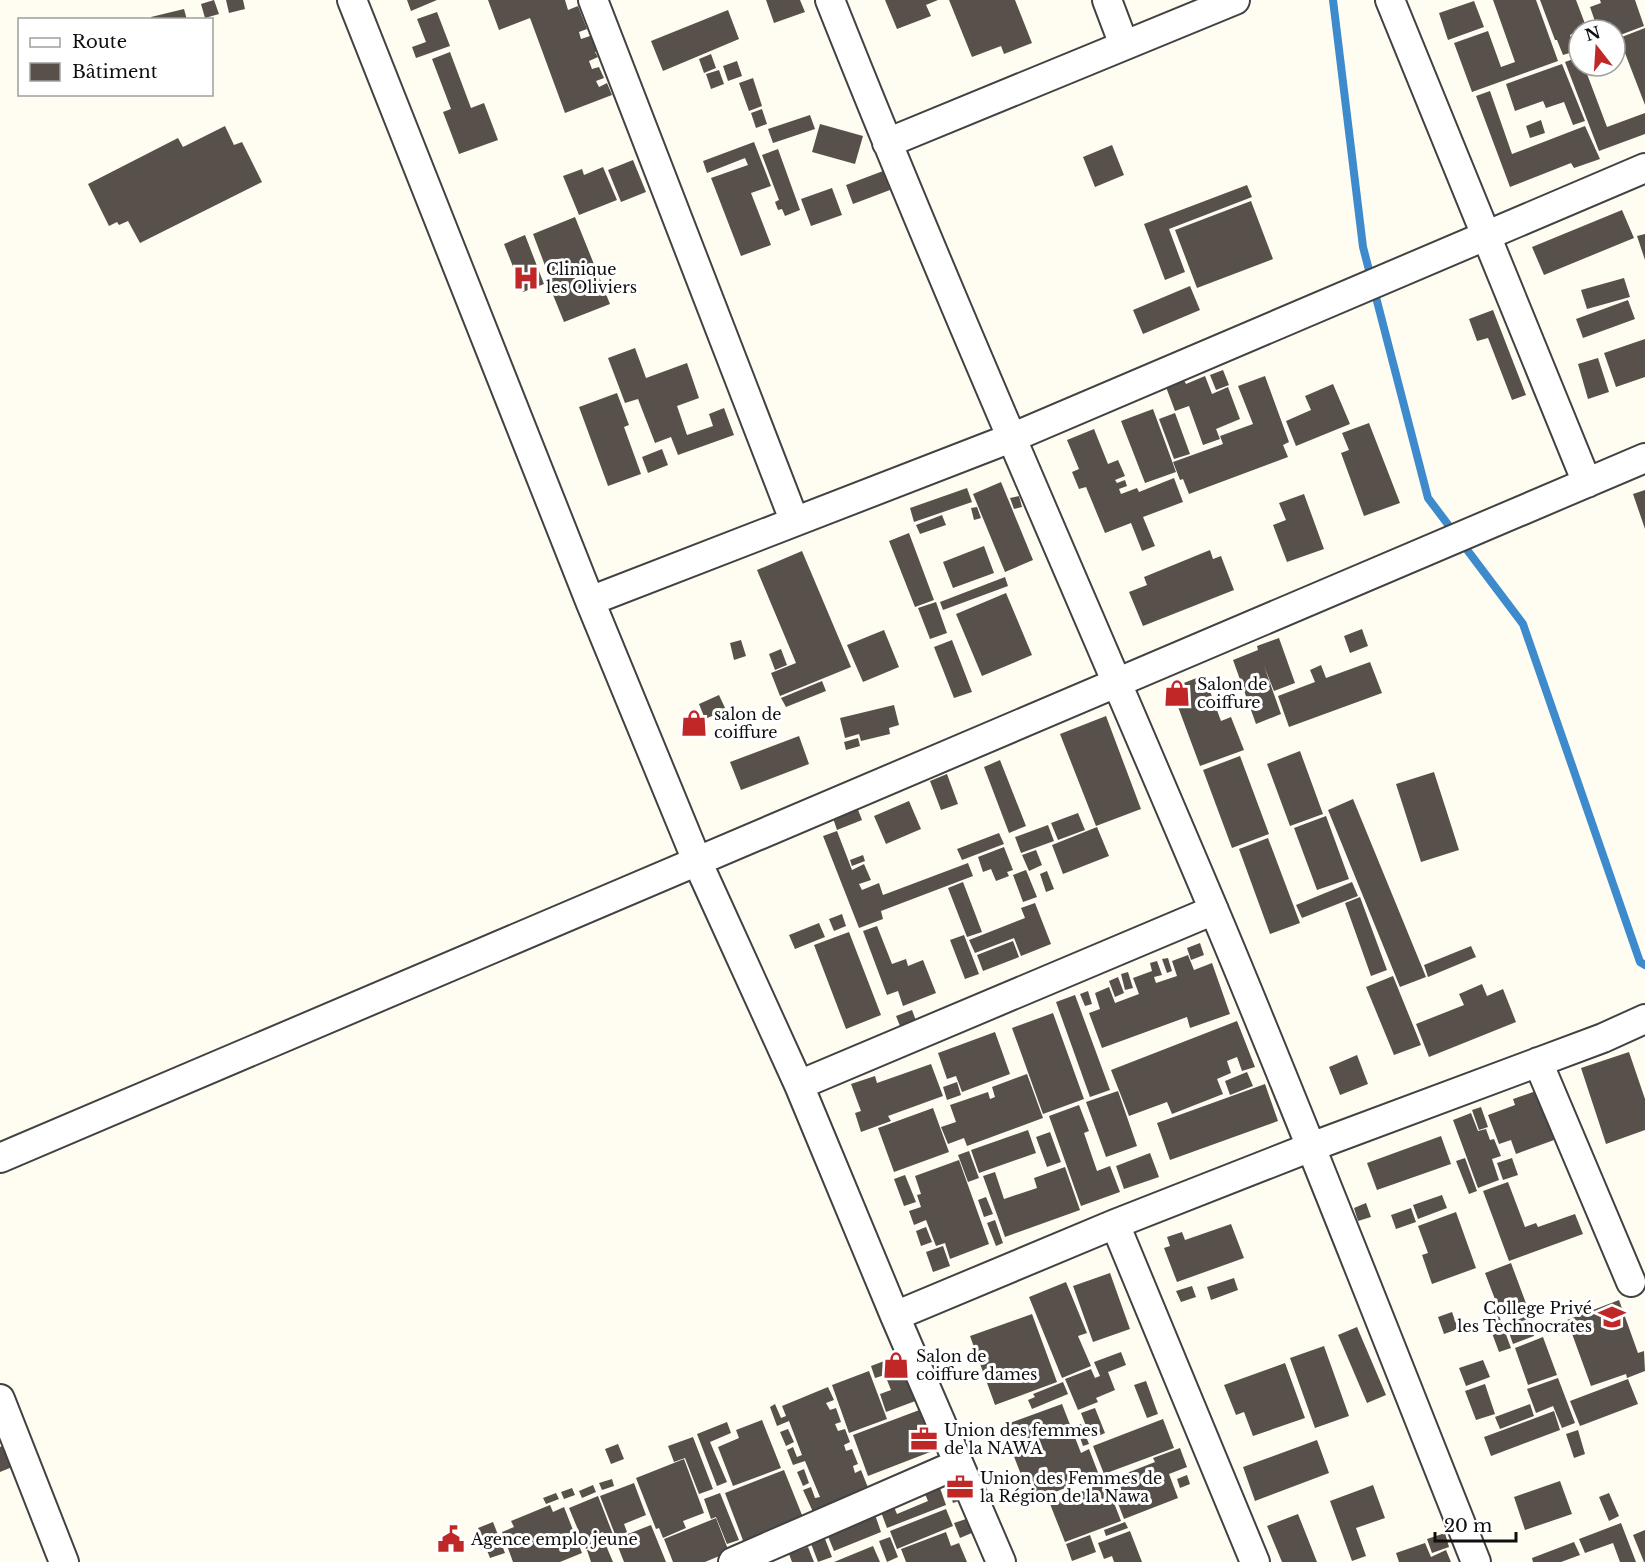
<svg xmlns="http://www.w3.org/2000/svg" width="1645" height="1562" viewBox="0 0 1645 1562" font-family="'Libre Baskerville',serif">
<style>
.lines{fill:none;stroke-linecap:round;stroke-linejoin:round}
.stream{stroke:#3d8bcd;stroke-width:8}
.building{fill:#58514b}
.minor-casing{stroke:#424242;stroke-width:32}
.minor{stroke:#fff;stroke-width:28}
.labels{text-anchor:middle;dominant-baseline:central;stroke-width:6;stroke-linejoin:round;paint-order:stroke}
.poi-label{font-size:16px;fill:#0f0f0f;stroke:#fff;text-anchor:start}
</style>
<rect width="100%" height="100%" fill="#fffdf1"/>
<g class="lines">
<!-- stream -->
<path class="stream" d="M1333,0L1363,247L1428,498L1523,624L1640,962L1645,965"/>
</g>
<!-- building -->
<path class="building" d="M214,0L219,14L205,18L201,4Z
M226,0H243L245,9L229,13Z
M407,0H437L411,11Z
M488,0H565L568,10L578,6L587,29L579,32L581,39L596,34L602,50L595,52L598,57L589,61L592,69L599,67L604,78L596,81L599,87L607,83L612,95L565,113L530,18L499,30Z
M766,0H800L805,12L774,23Z
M885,0H938L926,5L931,16L897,29Z
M949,0H1015L1032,43L1004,54L1001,46L972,57Z
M1493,0H1536L1558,61L1472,92L1454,43L1488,31L1501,67L1515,62Z
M1540,0H1576L1587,29L1579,30L1570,35L1576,51L1563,55L1557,40H1555Z
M1600,0H1635L1644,26L1615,37V30H1598L1590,7L1601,3Z
M1474,1L1484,27L1448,40L1439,13Z
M184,9L187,20H152L151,17Z
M728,10L739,39L663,71L651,41Z
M437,12L450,46L416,58L412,47L426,42L417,19Z
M1645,28V105L1625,53L1617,55L1615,41L1620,39L1619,38Z
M450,52L471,108L484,103L498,140L459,154L443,112L451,109L432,59Z
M711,54L716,68L704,73L699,59Z
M1579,57V66H1584L1607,127L1645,113V134L1599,151L1565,62Z
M737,61L742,76L728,81L723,66Z
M1562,64L1585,121L1573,125L1564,102L1546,108L1543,101L1515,111L1506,84Z
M719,70L724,84L711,89L706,74Z
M753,78L762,106L749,111L739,83Z
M1490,91L1512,154L1585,126L1600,159L1574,168L1571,163L1510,187L1476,96Z
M762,109L767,124L756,128L751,113Z
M810,115L815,129L773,143L768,129Z
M1541,120L1545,133L1530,138L1526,126Z
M820,124L863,136L855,164L812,152Z
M225,126L234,145L242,142L262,182L140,243L128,221L119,225L117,222L109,226L88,184L178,138L183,147Z
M754,142L771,186L751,193L771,245L741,256L711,178L748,165L745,158L707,173L703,161Z
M1112,145L1124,175L1095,187L1083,157Z
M778,149L800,210L785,216L782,209L778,210L775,202L779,200L762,155Z
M633,160L646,192L621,202L608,170Z
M603,167L617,200L579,215L563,176L582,169L584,175Z
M883,171L890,190L853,204L846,185Z
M1247,185L1252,197L1169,229L1185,272L1165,280L1144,224Z
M832,188L842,215L811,226L801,199Z
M1251,201L1273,259L1197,288L1175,230Z
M1622,210L1634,238L1544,275L1532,247Z
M575,217L610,304L564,322L549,285L552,284L533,234Z
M1645,234V260L1637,236Z
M525,235L544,284L523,292L504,244Z
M1624,278L1630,297L1587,309L1581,290Z
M1190,286L1200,310L1143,334L1133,310Z
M1628,300L1635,319L1583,338L1576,319Z
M1493,310L1526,395L1512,400L1488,338L1477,341L1469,319Z
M1645,339V377L1616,387L1604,353Z
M635,348L646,378L687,363L699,398L677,406L687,435L713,426L709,414L724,408L734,435L678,455L671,437L655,443L638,399L625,403L608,358Z
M1598,358L1609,392L1588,399L1578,364Z
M1223,370L1229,385L1216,390L1210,375Z
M1205,376L1212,394L1228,387L1240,419L1216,429L1220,439L1203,445L1189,406L1175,411L1166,387L1184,380L1186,384Z
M1265,376L1289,442L1283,445L1288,457L1189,494L1183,479L1180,480L1173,462L1223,444L1220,436L1253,424L1238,386Z
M1333,384L1350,424L1296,446L1286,421L1311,410L1305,396Z
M617,393L629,425L624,427L641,474L608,486L579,407Z
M1153,409L1176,472L1145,483L1121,421Z
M1175,413L1190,454L1174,459L1159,419Z
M1369,423L1400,503L1364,516L1341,453L1349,450L1342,433Z
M1094,429L1108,464L1118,460L1125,476L1115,480L1117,483L1125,480L1127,486L1119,489L1121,494L1137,488L1139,492L1174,478L1183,502L1143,517L1155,546L1142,551L1131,523L1105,533L1086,487L1079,489L1072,472L1079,469L1067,440Z
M662,449L668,465L648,473L642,457Z
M1001,482L1033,560L1005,572L973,494Z
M967,488L972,502L914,522L910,508Z
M1645,490V529L1633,494Z
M1304,494L1324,549L1287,562L1273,525L1286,520L1279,503Z
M1019,496L1022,507L1014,509L1010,498Z
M977,507L981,518L974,520L971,508Z
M942,515L946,525L920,534L916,525Z
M909,533L934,600L915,607L889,541Z
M984,546L994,573L953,588L943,562Z
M1210,550L1213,559L1221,556L1234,590L1143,626L1129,592L1147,585L1144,577Z
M802,551L851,667L780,696L771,673L796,663L757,570Z
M1005,577L1008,586L943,610L940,602Z
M1006,593L1032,655L982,676L956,614Z
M936,602L947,633L930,639L918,608Z
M1362,629L1368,646L1350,653L1344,636Z
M884,630L899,667L863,682L847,645Z
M1279,638L1295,683L1274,691L1264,666L1281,714L1256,724L1233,660L1258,650L1257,646Z
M741,640L746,656L734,660L730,643Z
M952,640L972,692L954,698L934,647Z
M781,649L787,665L775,670L769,654Z
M1370,662L1382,693L1289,727L1278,696L1315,682L1310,670L1321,665L1326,678Z
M1204,675L1221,721L1231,717L1244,750L1200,766L1171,688Z
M822,681L826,691L786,707L781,698Z
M719,695L726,710L705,719L699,704Z
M894,705L899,725L889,728L890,734L861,741L859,734L845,738L840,718Z
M1106,716L1141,809L1096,826L1060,734Z
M799,736L809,764L741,790L730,762Z
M858,738L860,746L846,750L844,742Z
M1300,751L1323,814L1290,826L1267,764Z
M1240,756L1269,834L1232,848L1203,770Z
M1000,760L1026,826L1009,833L984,767Z
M1434,772L1459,850L1421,862L1396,784Z
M947,774L958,804L941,810L930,781Z
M1353,799L1426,977L1400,987L1328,810Z
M909,801L921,829L886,844L874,816Z
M855,802L862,820L837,830L831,812Z
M1078,813L1085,830L1058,840L1051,823Z
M1326,816L1349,879L1317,890L1294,828Z
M1048,825L1054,841L1021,853L1015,837Z
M1097,827L1109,856L1063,874L1052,845Z
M837,831L852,870L864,864L871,880L859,884L862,890L879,883L883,895L968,863L973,876L881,911L883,919L859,928L823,836Z
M999,833L1004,844L962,860L957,849Z
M1268,838L1300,923L1270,934L1239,849Z
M1004,847L1013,870L1007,872L1009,876L996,881L991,869L983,872L978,857Z
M1036,850L1042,865L1029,871L1022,855Z
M863,855L865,861L852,866L850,860Z
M1026,870L1037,897L1023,902L1013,875Z
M1047,871L1054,889L1046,892L1040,874Z
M963,882L982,932L967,937L948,888Z
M1352,882L1358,896L1302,918L1296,905Z
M1360,897L1387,970L1371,976L1345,903Z
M1035,903L1051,944L1021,956L1014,938L975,953L969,940L1025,918L1021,908Z
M842,914L846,926L834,931L829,919Z
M819,923L825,937L795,949L789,935Z
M877,926L892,964L906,959L908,966L923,960L936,993L903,1006L898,991L887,995L863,931Z
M849,932L881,1015L846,1029L814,945Z
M964,935L979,974L965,979L950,940Z
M1013,941L1019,957L983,971L977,955Z
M1200,943L1204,955L1191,960L1187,948Z
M1471,946L1476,957L1428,977L1424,965Z
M1188,955L1194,970L1212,963L1230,1014L1190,1028L1187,1017L1102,1048L1089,1013L1100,1009L1095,993L1109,987L1115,1003L1139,994L1133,978L1152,971L1150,963L1157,961L1162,975L1154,977L1156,983L1177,976L1172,961Z
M1168,958L1172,971L1167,973L1162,959Z
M1128,972L1133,988L1125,990L1121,974Z
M1393,976L1421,1045L1394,1055L1366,987Z
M1118,977L1124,993L1115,997L1109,981Z
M1482,984L1487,996L1503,989L1516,1022L1429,1057L1416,1024L1464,1005L1459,994Z
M1088,991L1092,1004L1085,1006L1080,994Z
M1075,995L1110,1090L1090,1097L1056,1002Z
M912,1010L918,1026L902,1031L896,1016Z
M1053,1013L1084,1099L1043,1114L1012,1028Z
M1237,1021L1255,1067L1242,1071L1237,1057L1227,1061L1231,1073L1217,1079L1223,1094L1172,1114L1167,1102L1129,1116L1111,1070Z
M995,1032L1010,1074L962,1092L956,1076L947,1079L938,1053Z
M1629,1052L1645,1099V1130L1606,1144L1581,1068Z
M1357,1055L1368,1084L1340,1095L1329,1067Z
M931,1064L943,1096L888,1116L891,1121L861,1132L855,1113L861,1111L851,1084L875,1076L877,1083Z
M1247,1072L1253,1086L1230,1095L1225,1081Z
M1027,1074L1043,1118L967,1146L964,1138L948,1144L941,1127L956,1122L950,1105L988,1092L990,1099L995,1097L992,1087Z
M957,1082L961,1095L947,1100L943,1087Z
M1265,1084L1278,1121L1170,1160L1157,1123Z
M1118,1091L1137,1146L1106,1157L1086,1102Z
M1536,1091L1554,1140L1516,1154L1511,1140L1499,1144L1488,1115L1515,1105L1513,1099Z
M1079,1105L1089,1131L1084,1133L1097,1171L1110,1166L1120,1192L1081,1206L1049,1116Z
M1481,1107L1488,1127L1479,1130L1472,1110Z
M933,1108L949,1152L894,1172L878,1128Z
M1471,1113L1478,1131L1486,1129L1490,1140L1494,1139L1501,1156L1492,1159L1499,1180L1478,1188L1453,1120Z
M1028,1130L1036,1153L979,1173L971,1150Z
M1050,1132L1061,1162L1047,1167L1036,1137Z
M1441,1136L1451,1164L1377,1190L1367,1163Z
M969,1151L979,1178L968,1182L958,1155Z
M1150,1153L1159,1177L1124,1189L1116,1166Z
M1465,1158L1477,1191L1469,1194L1456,1161Z
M1512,1158L1518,1175L1503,1180L1497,1163Z
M959,1160L989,1244L950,1259L945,1243L936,1246L926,1220L914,1225L909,1211L921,1207L917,1195L921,1194L915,1176Z
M1065,1167L1080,1210L1005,1237L983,1176L995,1172L1004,1199L1037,1188L1034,1178Z
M905,1175L916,1202L904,1206L894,1179Z
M1508,1182L1525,1227L1536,1223L1538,1227L1575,1214L1583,1234L1509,1261L1483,1191Z
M1442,1195L1447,1208L1418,1219L1413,1205Z
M986,1197L993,1214L984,1217L978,1200Z
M1366,1203L1371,1217L1358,1221L1354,1208Z
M1411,1208L1416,1222L1396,1229L1391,1215Z
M1456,1212L1476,1268L1432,1284L1422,1255L1428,1253L1418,1226Z
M995,1220L1003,1243L996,1246L987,1223Z
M1231,1224L1244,1258L1177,1282L1164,1248L1170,1246L1167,1237L1182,1232L1185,1240Z
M926,1227L932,1242L921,1246L916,1231Z
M943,1246L950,1266L933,1272L926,1252Z
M1511,1263L1527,1306L1501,1315L1485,1273Z
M1110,1273L1130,1329L1093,1342L1073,1286Z
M1234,1278L1238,1290L1211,1300L1207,1287Z
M1066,1282L1087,1333L1078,1336L1091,1366L1062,1378L1029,1297Z
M1192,1286L1196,1297L1181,1302L1176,1291Z
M1619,1300L1638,1353L1644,1351L1645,1371L1627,1378L1626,1374L1591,1386L1567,1320Z
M1452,1312L1458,1329L1444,1334L1438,1317Z
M1498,1313L1511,1348L1499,1352L1486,1317Z
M1032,1314L1057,1382L995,1405L970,1336Z
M1527,1316L1534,1336L1513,1344L1506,1324Z
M1357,1327L1386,1395L1367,1403L1338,1335Z
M1543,1337L1557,1375L1528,1385L1515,1348Z
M1324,1346L1349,1416L1315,1428L1290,1358Z
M1121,1352L1126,1365L1108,1372L1115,1390L1096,1398L1098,1402L1078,1410L1065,1379L1091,1369L1095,1378L1100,1376L1094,1362Z
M900,1355L918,1400L886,1412L880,1394L891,1390L885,1375L875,1378L871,1366Z
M1483,1360L1490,1377L1466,1386L1459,1368Z
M1285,1363L1305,1418L1253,1436L1244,1412L1236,1415L1224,1385Z
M869,1371L887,1419L849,1433L832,1385Z
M1558,1378L1575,1423L1562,1428L1553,1406L1536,1413L1527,1389Z
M1628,1379L1638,1404L1580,1426L1570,1401Z
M1146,1381L1158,1414L1147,1418L1134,1385Z
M1063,1382L1068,1394L1032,1409L1028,1400L1035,1397L1033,1394Z
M1485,1384L1495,1414L1476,1420L1465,1391Z
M828,1387L834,1400L826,1403L830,1410L836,1408L841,1422L835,1424L838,1431L845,1429L850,1442L844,1445L846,1451L852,1449L858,1464L853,1466L855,1473L861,1470L869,1490L813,1512L803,1490L811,1487L815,1498L820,1497L805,1461L793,1465L787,1450L793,1447L797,1457L802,1455L789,1421L777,1426L770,1407L775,1404L781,1418L786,1416L782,1406Z
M1062,1404L1081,1453L1089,1449L1099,1475L1029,1502L1025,1492L1035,1488L1029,1474L1022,1477L1011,1449L1016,1447L1007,1424Z
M1530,1404L1534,1416L1500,1429L1495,1417Z
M1095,1408L1105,1433L1091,1439L1081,1413Z
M922,1409L938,1449L868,1476L853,1435Z
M1554,1411L1560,1430L1491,1456L1484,1437Z
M1163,1419L1174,1448L1104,1474L1093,1446Z
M762,1420L781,1468L733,1486L718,1447L739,1438L736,1430Z
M727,1422L731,1433L710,1442L727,1482L717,1486L697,1434Z
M1081,1424L1089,1444L1083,1446L1076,1426Z
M788,1429L794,1442L786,1446L780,1432Z
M1578,1430L1585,1454L1574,1458L1566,1434Z
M693,1437L713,1489L699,1494L685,1458L674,1462L668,1446Z
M1317,1440L1329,1473L1255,1501L1243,1467Z
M13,1441L22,1463L0,1472V1447Z
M618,1444L624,1459L611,1464L605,1449Z
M1180,1448L1187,1467L1169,1474L1178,1498L1124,1519L1109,1480L1155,1462L1153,1458Z
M684,1459L704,1513L683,1521L686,1528L663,1538L659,1528L656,1529L636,1478Z
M804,1469L809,1483L803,1486L797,1472Z
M784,1470L804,1520L744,1543L725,1493Z
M1187,1475L1190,1484L1180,1488L1177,1479Z
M612,1479L614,1486L602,1490L599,1483Z
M1560,1481L1572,1514L1525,1530L1514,1497Z
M963,1482L968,1498L953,1503L948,1487Z
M1106,1482L1121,1521L1065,1542L1050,1504Z
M634,1483L646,1515L624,1524L627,1532L616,1537L600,1496Z
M593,1485L596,1492L582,1498L579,1491Z
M1373,1485L1385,1518L1356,1528L1366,1556L1352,1561L1330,1501Z
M572,1488L575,1495L564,1499L561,1492Z
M940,1488L946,1505L887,1528L881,1512L894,1507L897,1514L928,1501L925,1494Z
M556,1493L559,1499L546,1504L543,1498Z
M720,1493L739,1540L727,1544L716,1517L711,1519L704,1499Z
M1609,1493L1619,1516L1609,1521L1599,1497Z
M598,1496L614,1537L607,1541L603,1532L589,1538L592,1546L586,1549L569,1508Z
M550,1505L553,1512L564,1507L582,1553L560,1562H513L502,1532L514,1527L511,1521Z
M873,1509L881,1532L834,1551L825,1529Z
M946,1509L953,1526L897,1549L890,1531Z
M1298,1514L1317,1562H1282L1267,1526Z
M716,1518L729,1552L705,1562H673L664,1539Z
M969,1518L974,1532L960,1538L954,1523Z
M493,1522L505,1553L490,1558L478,1528Z
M1125,1522L1128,1528L1106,1536L1104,1530Z
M1621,1523L1636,1562H1620L1613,1543L1585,1553L1579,1539Z
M651,1525L666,1562H624L615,1539Z
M1645,1530V1562H1644L1633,1535Z
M822,1531L832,1557L818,1562L808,1536Z
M1130,1531L1142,1562H1114L1112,1556L1104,1559L1098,1543Z
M946,1532L951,1546L959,1543L967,1562H906L901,1549Z
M1445,1533L1449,1547L1432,1553L1427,1539Z
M1090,1535L1096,1552L1072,1561L1066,1544Z
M890,1537L898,1557L887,1562L879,1541Z
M1574,1542L1580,1555L1561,1562H1533L1532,1558Z
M605,1543L613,1562H591L587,1550Z
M1425,1543L1431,1557L1446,1550L1451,1562H1399L1396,1553Z
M873,1546L880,1562H834Z
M808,1547L814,1562H792L789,1554Z"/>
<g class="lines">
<defs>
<path id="minor" d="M352,0L590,601L697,861L799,1085L895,1316L1001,1562
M593,0L794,520
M830,0C951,305 1085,605 1213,908C1304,1124 1389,1344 1476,1562
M1107,0L1124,45
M1390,0L1587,483
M887,143L1235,0
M590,601L1011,438L1645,168
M1538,1062L1631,1282
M799,1085L1214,910
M0,1158L1645,458
M1115,1224L1255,1562
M895,1316L1115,1224L1311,1147L1603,1038L1645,1019
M0,1399L64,1562
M733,1562L958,1464"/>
</defs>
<!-- minor casing -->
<use href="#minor" class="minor-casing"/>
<!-- minor -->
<use href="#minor" class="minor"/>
</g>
<!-- icons -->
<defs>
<symbol id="hospital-bare" viewBox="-9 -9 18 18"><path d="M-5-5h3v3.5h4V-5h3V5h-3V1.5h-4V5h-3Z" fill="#bf2827" stroke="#fff" stroke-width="2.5" paint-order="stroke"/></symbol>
<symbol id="shop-bare" viewBox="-9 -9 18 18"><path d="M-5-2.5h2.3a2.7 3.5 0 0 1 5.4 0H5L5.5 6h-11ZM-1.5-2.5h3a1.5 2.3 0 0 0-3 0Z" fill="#bf2827" stroke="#fff" stroke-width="2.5" paint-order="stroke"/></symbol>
<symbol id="university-bare" viewBox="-9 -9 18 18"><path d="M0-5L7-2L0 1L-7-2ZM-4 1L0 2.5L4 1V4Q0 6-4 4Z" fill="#bf2827" stroke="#fff" stroke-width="2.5" paint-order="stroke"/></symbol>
<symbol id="office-bare" viewBox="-9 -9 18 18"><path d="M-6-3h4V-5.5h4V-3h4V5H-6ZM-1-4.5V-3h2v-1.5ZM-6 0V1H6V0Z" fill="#bf2827" stroke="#fff" stroke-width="2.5" paint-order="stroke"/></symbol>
<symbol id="civic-bare" viewBox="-9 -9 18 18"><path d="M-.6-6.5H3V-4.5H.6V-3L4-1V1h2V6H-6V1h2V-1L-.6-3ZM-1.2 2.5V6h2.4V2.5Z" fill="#bf2827" stroke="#fff" stroke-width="2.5" paint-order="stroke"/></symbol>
</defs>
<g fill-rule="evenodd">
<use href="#hospital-bare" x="507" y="259" width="38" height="38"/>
<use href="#shop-bare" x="1158" y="674" width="38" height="38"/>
<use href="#shop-bare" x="675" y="704" width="38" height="38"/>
<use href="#university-bare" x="1593" y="1298" width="38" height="38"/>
<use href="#shop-bare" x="877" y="1346" width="38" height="38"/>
<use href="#office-bare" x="905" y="1420" width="38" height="38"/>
<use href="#office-bare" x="941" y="1468" width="38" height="38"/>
<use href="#civic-bare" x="432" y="1520" width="38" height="38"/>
</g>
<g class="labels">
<!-- poi labels -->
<g class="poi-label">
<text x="546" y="269">Clinique<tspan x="546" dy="18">les Oliviers</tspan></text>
<text x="1197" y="684">Salon de<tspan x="1197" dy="18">coiffure</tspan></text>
<text x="714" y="714">salon de<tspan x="714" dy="18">coiffure</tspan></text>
<text x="1592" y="1308" text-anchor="end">College Privé<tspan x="1592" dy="18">les Technocrates</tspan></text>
<text x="916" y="1356">Salon de<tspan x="916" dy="18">coiffure dames</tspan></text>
<text x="944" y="1430">Union des femmes<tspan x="944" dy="18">de la NAWA</tspan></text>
<text x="980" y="1478">Union des Femmes de<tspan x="980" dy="18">la Région de la Nawa</tspan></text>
<text x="471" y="1539">Agence emplo jeune</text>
</g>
</g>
<!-- legend -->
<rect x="18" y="18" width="195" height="78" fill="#ffffff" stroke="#9f9f9f" stroke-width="1.5"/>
<rect x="30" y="38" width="30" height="9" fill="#ffffff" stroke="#9f9f9f" stroke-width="1.5"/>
<text x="72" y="48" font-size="18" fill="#0f0f0f">Route</text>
<rect x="30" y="63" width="30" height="18" fill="#58514b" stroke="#9f9f9f" stroke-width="1.5"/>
<text x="72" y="78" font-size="18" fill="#0f0f0f">Bâtiment</text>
<!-- north arrow -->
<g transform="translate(1597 48) rotate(343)"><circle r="28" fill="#ffffff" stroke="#9f9f9f" stroke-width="1.5"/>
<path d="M0-4.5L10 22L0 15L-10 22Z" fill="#bf2827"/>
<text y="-9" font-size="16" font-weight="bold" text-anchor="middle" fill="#0f0f0f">N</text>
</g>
<!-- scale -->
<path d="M1435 1532v9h81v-9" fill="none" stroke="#0f0f0f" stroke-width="3"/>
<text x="1444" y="1532" font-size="18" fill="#0f0f0f" stroke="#ffffff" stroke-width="4.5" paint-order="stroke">20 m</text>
</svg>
